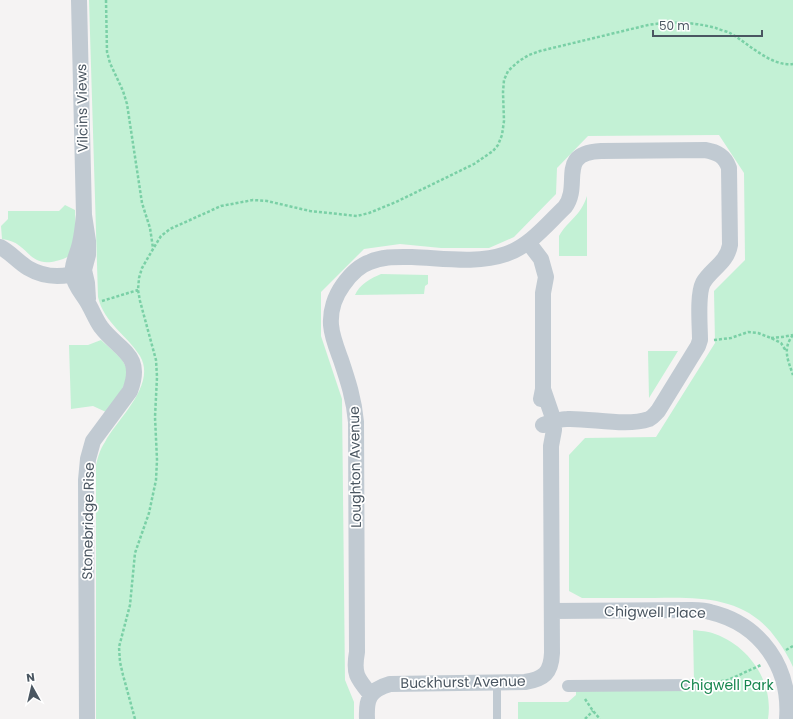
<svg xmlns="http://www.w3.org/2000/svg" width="793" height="719" viewBox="0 0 793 719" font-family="Poppins,sans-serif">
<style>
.green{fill:#c3f1d5}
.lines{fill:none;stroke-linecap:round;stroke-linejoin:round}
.path{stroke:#7ad0a6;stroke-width:2.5;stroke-dasharray:3 2;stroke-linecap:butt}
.service{stroke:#c1cad2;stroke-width:8}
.pedestrian{stroke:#c1cad2;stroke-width:12}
.minor{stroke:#c1cad2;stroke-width:16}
.labels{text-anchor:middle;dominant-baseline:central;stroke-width:3.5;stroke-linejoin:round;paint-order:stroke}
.street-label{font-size:14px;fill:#4a5661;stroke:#fff}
.park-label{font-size:14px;fill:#17864f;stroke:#fff}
</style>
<rect width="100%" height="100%" fill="#f5f3f3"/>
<!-- green -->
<path class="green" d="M89,0H793V667C789,658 784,649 778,641C748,597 703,597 655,598C631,598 607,598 582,598L569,591V455L585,438L656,437L715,343L714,291L745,260L744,173L719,135L588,136L557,168L556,194L514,237L489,248H441L400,244L364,249L321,292V336L342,399L345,680L354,702V719H96V465C98,457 100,449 105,442C117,419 157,385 140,356C127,335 104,323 98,297Z
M587,196V256H559V236C569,219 580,217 587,196Z
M65,205L75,210L76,232L70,256C26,276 33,242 2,239L1,226L8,219V211H59Z
M381,274L428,275V284L425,286L424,294L355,295C359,285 371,278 381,274Z
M101,340C107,346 122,357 125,365C133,381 114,400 106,412L93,406L71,409L69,345H88Z
M648,351H678L649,398Z
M693,630C701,631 708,631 715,634C749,646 774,682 768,719H518V702H568L576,695V689L694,682Z"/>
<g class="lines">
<!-- path -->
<path class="path" d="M106,0L107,52L110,63L123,91L127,104L142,203L150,228L153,248
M102,301L138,290
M793,335C782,349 788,360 793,375
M771,338L782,337L793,335
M714,340L731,338L748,332L758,333L771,338L781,343L786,351
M786,650L793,646
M706,684L728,680L761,665
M585,699L593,711L600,719
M135,719L123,675L120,662L119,647L130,605L135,553L149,513L156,480L157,460L155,417L157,377L156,360L140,301L138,290L139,278L142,268L153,249L161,236L170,229L221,206L253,200L267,201L310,211L357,216L369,213L396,202L474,164L493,151L498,145L502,135L504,121L503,92L504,80L508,71L519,61L529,55L540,51L648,25C672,21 693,22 716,28C720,30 726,31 730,33C748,43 771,67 793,64
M585,719L593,711"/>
<!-- service -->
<path class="service" d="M497,682V719"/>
<!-- pedestrian -->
<path class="pedestrian" d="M568,686L693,685"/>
<!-- minor -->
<path class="minor" d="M79,0L84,215L88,241V255L84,270L87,283L88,299
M84,215C83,225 82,234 80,243C78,254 71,264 73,276C75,287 84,295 89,305C93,312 96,320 101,327C119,351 144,354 130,391L93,441L88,459L86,480L87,719
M528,242L541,259L546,277L543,293V389L541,399
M0,247C10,252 18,262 28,268C45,278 64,278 83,271
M552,611L692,610C698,610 705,610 710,612C761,624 791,668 787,719
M371,695C357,678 353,674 357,652L356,422C354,399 348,381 341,360C337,349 332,337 331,325C330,311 335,296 343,285C350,275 358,266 370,262C383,256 398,257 412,257C442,258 477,264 506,254C530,246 547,224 565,207C582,184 556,153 601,151L705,150C717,152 725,156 729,168L730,245C727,263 711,269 703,283C697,295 700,326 700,340L698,346L658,411C655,414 653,417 649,419C626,427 591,418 567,419C559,419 551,422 543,425
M367,719C366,699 369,690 390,684L525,682C544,679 551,673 552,653L551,446L554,430V421L543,389"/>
</g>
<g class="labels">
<!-- street labels -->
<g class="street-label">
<text transform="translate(82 108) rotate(-91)">Vilcins Views</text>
<text transform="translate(355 467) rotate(-91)">Loughton Avenue</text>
<text transform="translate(88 521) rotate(-89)">Stonebridge Rise</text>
<text transform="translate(655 612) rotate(1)">Chigwell Place</text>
<text transform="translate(463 682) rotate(-1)">Buckhurst Avenue</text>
</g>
<!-- park labels -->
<g class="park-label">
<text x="727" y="685">Chigwell Park</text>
</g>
</g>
<!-- north arrow -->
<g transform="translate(32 687) rotate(352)" stroke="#ffffff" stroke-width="3" paint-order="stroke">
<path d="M0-3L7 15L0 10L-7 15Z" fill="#4a5661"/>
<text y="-6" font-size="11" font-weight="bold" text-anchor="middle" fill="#4a5661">N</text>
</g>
<!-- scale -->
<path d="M653 30v6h109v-6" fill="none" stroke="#4a5661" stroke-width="2"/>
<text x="659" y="30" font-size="12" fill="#4a5661" stroke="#ffffff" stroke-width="3" paint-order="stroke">50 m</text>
</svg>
